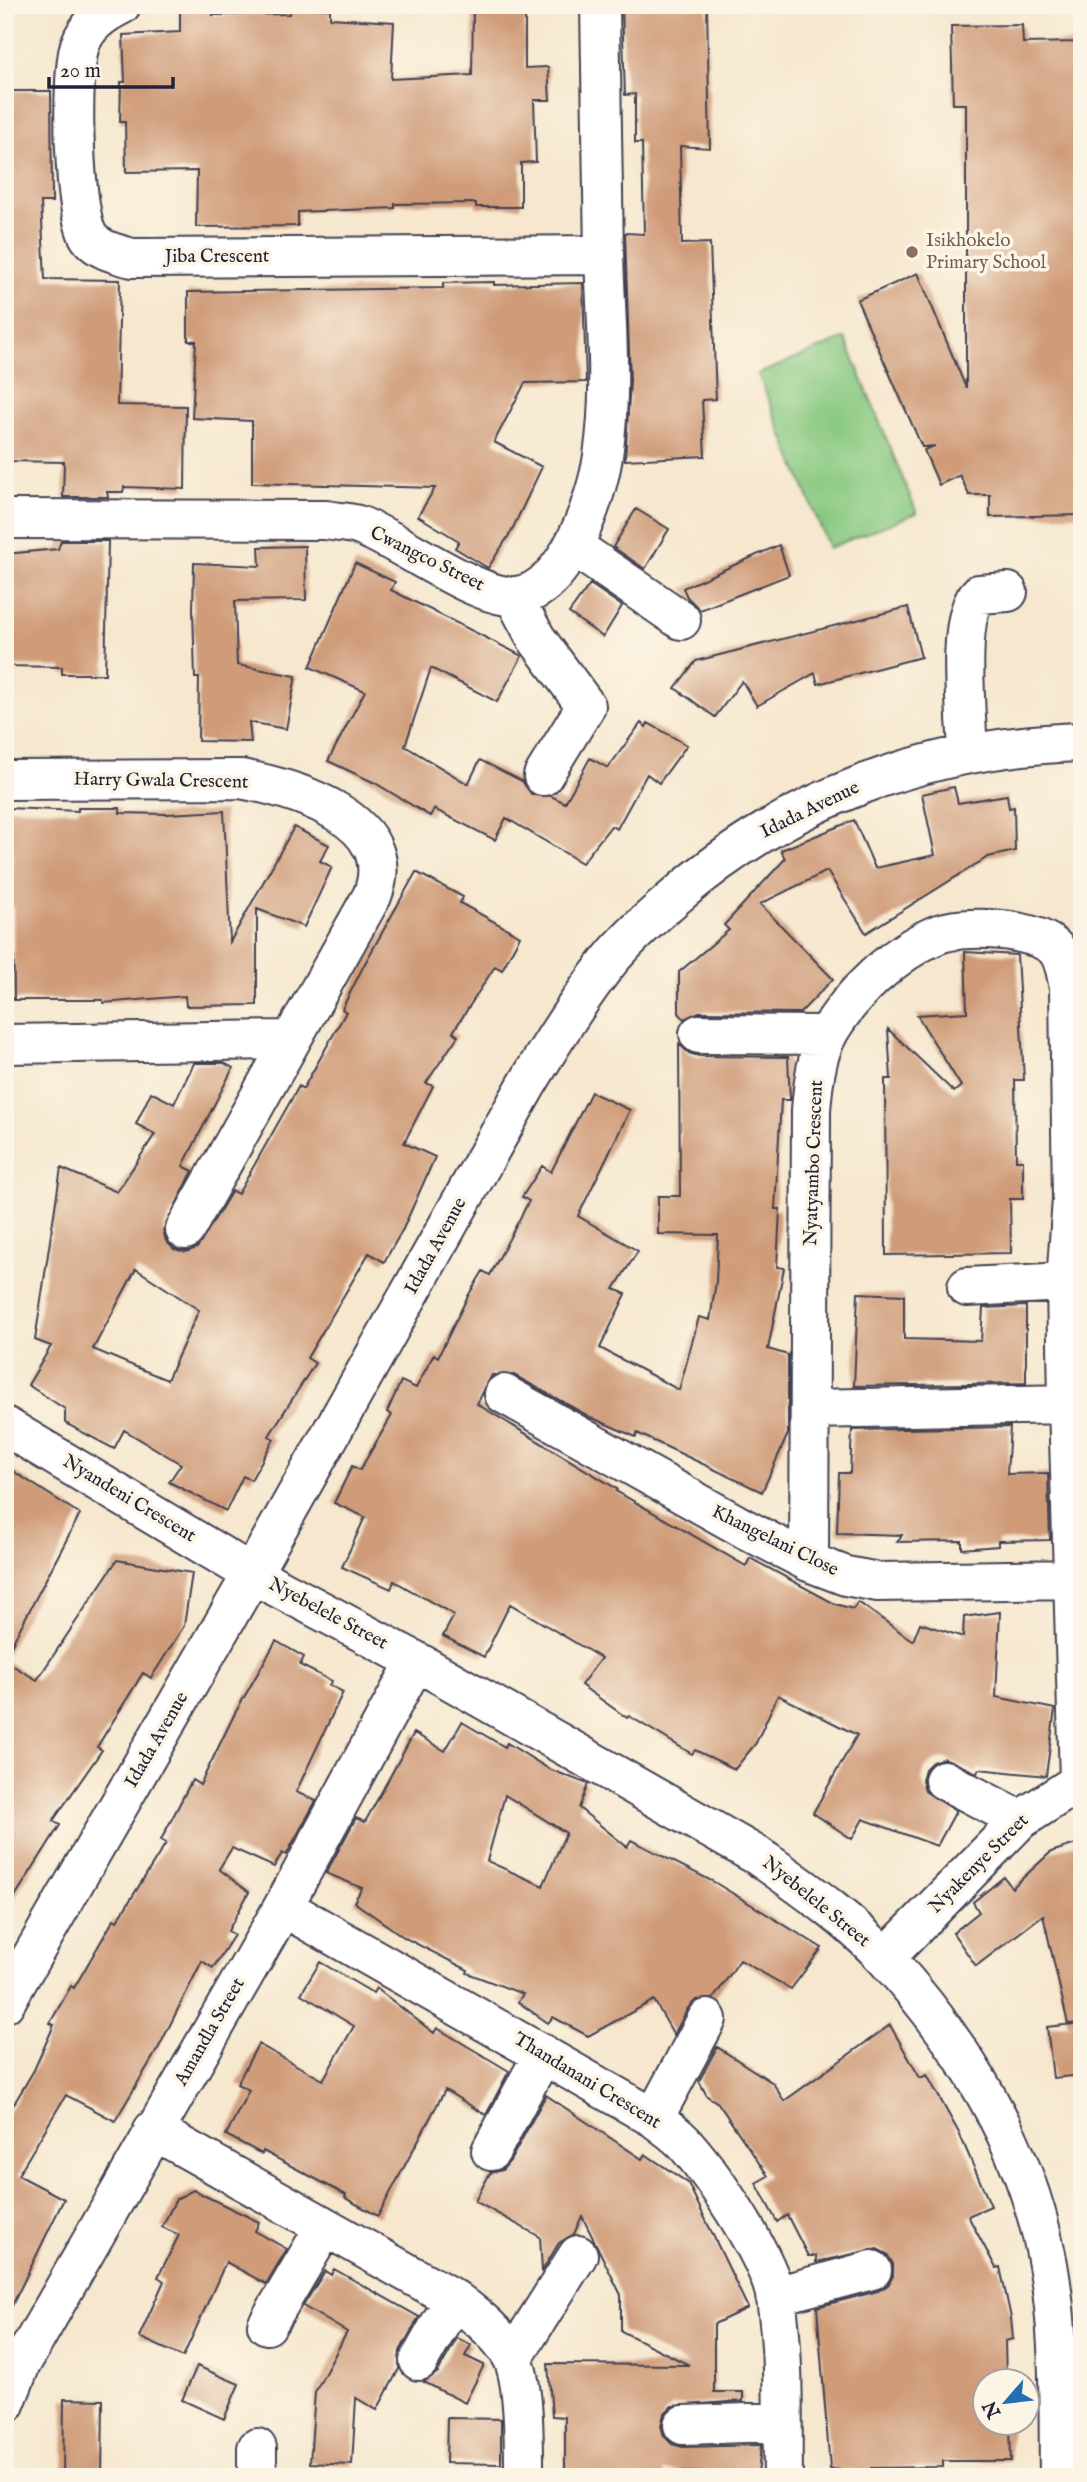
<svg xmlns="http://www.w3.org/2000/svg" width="1087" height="2482" viewBox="0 0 1087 2482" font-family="'IM FELL English',serif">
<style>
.green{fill:#88c981;stroke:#55765e;stroke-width:2}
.building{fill:#cf9b79;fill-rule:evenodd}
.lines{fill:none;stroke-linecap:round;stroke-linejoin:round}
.minor-casing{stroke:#424051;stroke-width:42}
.minor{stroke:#fff;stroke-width:38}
.education-dot{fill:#8d6e63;stroke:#fcf5e5;stroke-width:2.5}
.labels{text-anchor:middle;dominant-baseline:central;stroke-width:7;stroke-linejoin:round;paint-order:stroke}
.education-label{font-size:19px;fill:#785e54;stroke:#fcf5e5;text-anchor:start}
.street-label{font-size:19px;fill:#22223b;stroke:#fcf5e5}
</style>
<rect width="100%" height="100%" fill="#fcf5e5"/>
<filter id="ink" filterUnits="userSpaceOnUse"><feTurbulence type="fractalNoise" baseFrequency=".0143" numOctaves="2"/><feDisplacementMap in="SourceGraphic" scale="14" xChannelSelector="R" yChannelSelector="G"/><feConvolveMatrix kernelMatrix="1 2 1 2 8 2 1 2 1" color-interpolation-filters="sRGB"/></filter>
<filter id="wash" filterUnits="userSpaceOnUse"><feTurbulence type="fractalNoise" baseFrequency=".00686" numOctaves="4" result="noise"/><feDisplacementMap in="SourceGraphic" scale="28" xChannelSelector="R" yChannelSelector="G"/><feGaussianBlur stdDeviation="1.57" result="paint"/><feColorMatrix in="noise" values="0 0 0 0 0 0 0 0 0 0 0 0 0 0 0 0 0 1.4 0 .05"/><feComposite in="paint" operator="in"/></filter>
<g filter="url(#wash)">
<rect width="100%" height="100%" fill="#f6e7ce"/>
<!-- green -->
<path class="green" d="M845,338L917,513L829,548L758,374Z"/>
<g id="blocks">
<!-- building -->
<path class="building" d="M622,5H707L710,148L680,146L682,244L710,243L716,399L702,400L705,456L625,460L630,381L625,233L644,234L642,143H635V94L625,95Z
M290,7L330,9V18L394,22L391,79L472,75L473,8L525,9V68L548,67L550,100H534L536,162L521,163V207H476V203L395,204V208L298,212V226L196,227L197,171L126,172L125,122H120L121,82H125L123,35L180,32V10L214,11L213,15L290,14Z
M1022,25L1023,43L1082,42V515L990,517V495H969L960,475L939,485L924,450L935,446L922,447L857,300L918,273L966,388V104H953L951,26Z
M5,91H51L52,202H41L45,279L120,280L117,405L186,406L185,489L124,487L123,492H107L108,497H63L64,462L5,461Z
M494,282V285L583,283L586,382L525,383L494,442L542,467L511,532L488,568L455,548L459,541L418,516L435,488L252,483V421L192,418L196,341H188V292L443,288V283Z
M636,509L669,529L645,569L613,547Z
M61,541H108L105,674H62V667L5,666V554L58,549Z
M779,545L789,575L700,610L687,597L683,588Z
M305,546L306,600L235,601L237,665L296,676L286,729L249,722L251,742L198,741L199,678H195L193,610L194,563L260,566L259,547Z
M355,563L395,582L391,590L522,656L497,702L431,668L405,746L468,784L480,760L522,781L532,795L551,796L565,803L590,758L608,768L641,723L646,727L648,723L687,745L659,783L647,774L617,829L611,826L582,863L506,818L495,840L434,809L430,816L375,783L328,761L365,691L310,667Z
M590,584L622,606L603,637L569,613Z
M908,607L921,657L818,684L815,673L757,706L742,681L715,717L675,688L696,661Z
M954,787L958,803L1007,795L1009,808L1014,807L1015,851L988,857L866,933L827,871L760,904L833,979L800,1013L699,1012L684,1019L679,1013V972L729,930L724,925L785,859L781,850L854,820L875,868L935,855L922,794Z
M8,808L78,811V808H120V813L167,814L224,811L230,942L294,827L329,845L320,861L332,867L304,927L257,909V1005L186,1006L185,996L103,1003V1000H14L13,907L6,906L13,857H6Z
M416,872L463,897L460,903L520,936L502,970L495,966L453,1032L458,1036L426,1083L433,1086L404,1143L435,1157L403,1229L384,1262L369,1253L307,1358L315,1363L269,1436L274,1439L251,1480L243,1476L226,1511L169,1482L181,1464L124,1430L114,1449L65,1423V1409L28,1385L51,1346L35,1340L61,1168L117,1192L155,1134L136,1124L151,1092L174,1104L194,1063H224L233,1068L183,1166L193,1171L163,1230L166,1241L174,1249L186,1252L197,1248L232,1191L238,1194L299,1086L303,1089L346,1012L342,1009L364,965ZM136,1269L199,1310L167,1380L93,1349Z
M965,952L1017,955L1024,1080H1015L1016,1160H1023V1199H1010L1011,1253L886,1255L885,1079H891L888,1029L954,1092L961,1086L917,1015L967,1012Z
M679,1044L689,1053L699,1056L788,1057L790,1100H781L775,1209H780L777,1267L784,1268L768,1349L788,1355V1434L762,1492L637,1433L636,1437L590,1417L514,1375H492L477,1404L617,1489L616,1491L746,1566L750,1558L835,1604L853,1609L858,1602L913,1641L920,1623L963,1637L964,1617L1000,1612L996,1697L1055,1709L1046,1776L979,1769L977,1773L944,1758L932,1762L925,1769L922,1780L925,1791L956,1811L937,1846L863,1819L852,1839L813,1813L857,1735L778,1695L756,1743L735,1769L695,1750L692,1754L629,1716L627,1718L581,1685L601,1658L510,1604L484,1657L443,1636L454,1615L394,1581L391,1589L342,1567L365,1517L334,1503L352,1466L360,1470L392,1415L387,1412L401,1381L416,1388L434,1354L438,1357L468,1296L483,1271L490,1275L529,1201L522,1197L542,1166L551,1172L591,1092L630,1110L578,1216L638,1251L614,1289L626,1294L600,1348L679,1390L699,1317L710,1320L716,1282L718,1235L658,1234V1196H680Z
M858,1293L904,1295V1339L981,1341L983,1308L1026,1306V1383L854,1386Z
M1010,1427L1007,1474L1048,1473L1050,1540L998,1541V1546L962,1549V1541L897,1542L902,1535L837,1533L839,1473H850L852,1430Z
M5,1466L80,1514L5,1657Z
M117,1560L192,1573L184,1626L151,1678L143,1673L97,1747L102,1750L53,1821L60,1825L5,1912V1661L37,1680Z
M276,1641L304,1657L300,1665L332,1681L329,1685L343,1692L296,1792L316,1801L286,1855L282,1853L274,1867L232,1848L219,1869L249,1892L228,1931L234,1935L213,1968L202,1961L159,2047L115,2121L66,2095L18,2175L64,2199L5,2320V2119L34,2070L54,2025L50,2023L71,1986L74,1988L114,1919L117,1921L166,1843L161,1840L192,1780L200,1785L234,1715Z
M462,1722L505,1747L507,1743L549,1769L588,1784L579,1808L627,1847L631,1840L714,1882L822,1948L791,1989L740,1960L713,1999L696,2000L688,2008L674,2035L654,2000L588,2036L553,2017L548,2023L518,2002L523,1994L467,1973L468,1970L405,1938L354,1902L362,1888L326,1873L356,1818L365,1822L414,1733L445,1751ZM505,1795L566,1833L543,1886L487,1861Z
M1082,1842V2023L1068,2024L1043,1915L976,1966L953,1933L979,1912L973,1902L1004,1877L1012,1888L1051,1852Z
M320,1962L373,1993L376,1988L434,2033L437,2028L509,2071L486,2115L445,2090L378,2216L345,2198L346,2195L263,2151L262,2154L226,2135L249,2090L237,2084L258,2044L323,2080L354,2026L301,1994Z
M1082,2023V2075L1053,2078L1047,2027Z
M890,2025L920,2078L927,2075L959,2133L991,2206L968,2216L996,2268L1000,2267L1011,2318L1013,2339L1005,2341L1006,2381H985V2423L1010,2425L1011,2461H943V2467L871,2468V2472L830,2469L817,2307L878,2291L888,2285L893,2276V2264L887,2254L877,2249L816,2262V2256H808L787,2215L777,2222L756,2183L768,2176L718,2103L707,2096L699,2081L717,2047L773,2083L784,2101Z
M546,2095L642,2159L645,2154L688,2183L748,2308L714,2324V2392H743V2401L672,2406L664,2414L661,2426L664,2436L672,2444L683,2447L761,2445L758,2475L663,2471L664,2477H565V2417L552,2416L548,2364L689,2365L621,2331V2295L582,2216L574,2234L559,2243L542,2271L540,2237L475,2201L490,2173L502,2170L510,2161Z
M193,2190L259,2222L255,2231L287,2249L266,2284L226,2262L183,2357L139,2337L164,2281L158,2277L179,2235L162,2227L176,2199Z
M334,2269L419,2317L400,2351L399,2369L377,2410L356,2398L352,2465L310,2463L315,2392L347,2332L303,2306L325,2271L331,2275Z
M457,2338L471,2345L465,2356L484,2365L465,2403L424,2382L438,2372Z
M197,2366L239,2384L224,2419L182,2400Z
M64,2399L103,2400L102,2477H63Z
M447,2418L501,2419V2464L446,2463Z"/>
</g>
</g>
<g filter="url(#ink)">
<use href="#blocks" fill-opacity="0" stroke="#424051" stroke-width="2"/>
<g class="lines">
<defs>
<path id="minor" d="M121,5C103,14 87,25 80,45C70,75 73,212 89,237C98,250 117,254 132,258L604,255
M5,519L326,520C336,522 348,522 358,525C398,539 478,600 516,596C566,592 597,497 603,456C613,389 606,322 604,254C602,171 602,88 600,5
M573,546L681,620
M514,597L536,638L586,706L543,776
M968,752C967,718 955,617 979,594L1008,592
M5,780L241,779C295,789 403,820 372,896L185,1230
M699,1034L827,1035
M5,1044L290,1040
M967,1287L1066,1282
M504,1394L745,1529L809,1562L846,1576L878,1582L1075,1579
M810,1409L1068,1404
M5,1426L252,1574L416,1661L758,1856C802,1887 849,1919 886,1959C962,2042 1024,2143 1046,2254C1061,2327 1058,2403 1059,2477
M809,1562L811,1110C813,1085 816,1055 829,1032C851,994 894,953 936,935C962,924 1033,927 1055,948C1065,958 1066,975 1069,988L1072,1199L1066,1282L1068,1404L1079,1781
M944,1780L1020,1820
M283,1907L654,2118C665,2127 678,2135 687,2146C715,2178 769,2258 776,2299C785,2357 782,2418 783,2477
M885,1958L1020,1820L1082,1780
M5,2003L252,1574L525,1088C551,1044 578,1000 610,960C629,937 652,917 675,897C789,797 931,746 1082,742
M654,2118L707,2019
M153,2130L454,2299C475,2315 499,2333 512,2357C525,2383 524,2447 524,2477
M491,2151L543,2054
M775,2296L872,2270
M267,2325L325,2227
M513,2358L578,2255
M419,2361L454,2299
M5,2404L21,2364L283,1907L416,1661
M683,2425L782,2422
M257,2448V2477"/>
</defs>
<!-- minor casing -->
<use href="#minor" class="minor-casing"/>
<!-- minor -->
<use href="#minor" class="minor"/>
</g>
</g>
<!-- markers -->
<circle class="education-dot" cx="912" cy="252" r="7"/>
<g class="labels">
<!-- education labels -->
<g class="education-label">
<text x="926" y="241">Isikhokelo<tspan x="926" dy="22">Primary School</tspan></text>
</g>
<!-- street labels -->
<g class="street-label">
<text x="217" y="257">Jiba Crescent</text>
<text transform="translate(427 559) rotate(26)">Cwangco Street</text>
<text transform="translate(161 781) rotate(1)">Harry Gwala Crescent</text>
<text transform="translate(810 810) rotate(-26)">Idada Avenue</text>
<text transform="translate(814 1163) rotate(-88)">Nyatyambo Crescent</text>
<text transform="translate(436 1246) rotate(-61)">Idada Avenue</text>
<text transform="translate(129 1499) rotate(31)">Nyandeni Crescent</text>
<text transform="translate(775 1541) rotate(26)">Khangelani Close</text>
<text transform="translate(328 1614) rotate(28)">Nyebelele Street</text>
<text transform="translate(157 1740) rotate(-60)">Idada Avenue</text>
<text transform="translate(979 1864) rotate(-45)">Nyakenye Street</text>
<text transform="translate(816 1902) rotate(39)">Nyebelele Street</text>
<text transform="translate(210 2032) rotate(-60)">Amandla Street</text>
<text transform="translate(587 2081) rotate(31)">Thandanani Crescent</text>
</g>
</g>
<!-- margin -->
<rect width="1087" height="2482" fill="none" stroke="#fcf5e5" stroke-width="28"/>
<!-- north arrow -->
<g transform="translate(1006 2402) rotate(242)"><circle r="33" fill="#fcf5e5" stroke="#a5a1a1" stroke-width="2"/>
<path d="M0-5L12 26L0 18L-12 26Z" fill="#1f6fb2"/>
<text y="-10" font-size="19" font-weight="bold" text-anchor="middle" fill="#22223b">N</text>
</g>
<!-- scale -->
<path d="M49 77v10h124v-10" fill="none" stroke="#22223b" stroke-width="3.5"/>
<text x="60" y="77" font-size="21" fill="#22223b" stroke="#fcf5e5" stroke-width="5" paint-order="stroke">20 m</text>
</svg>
